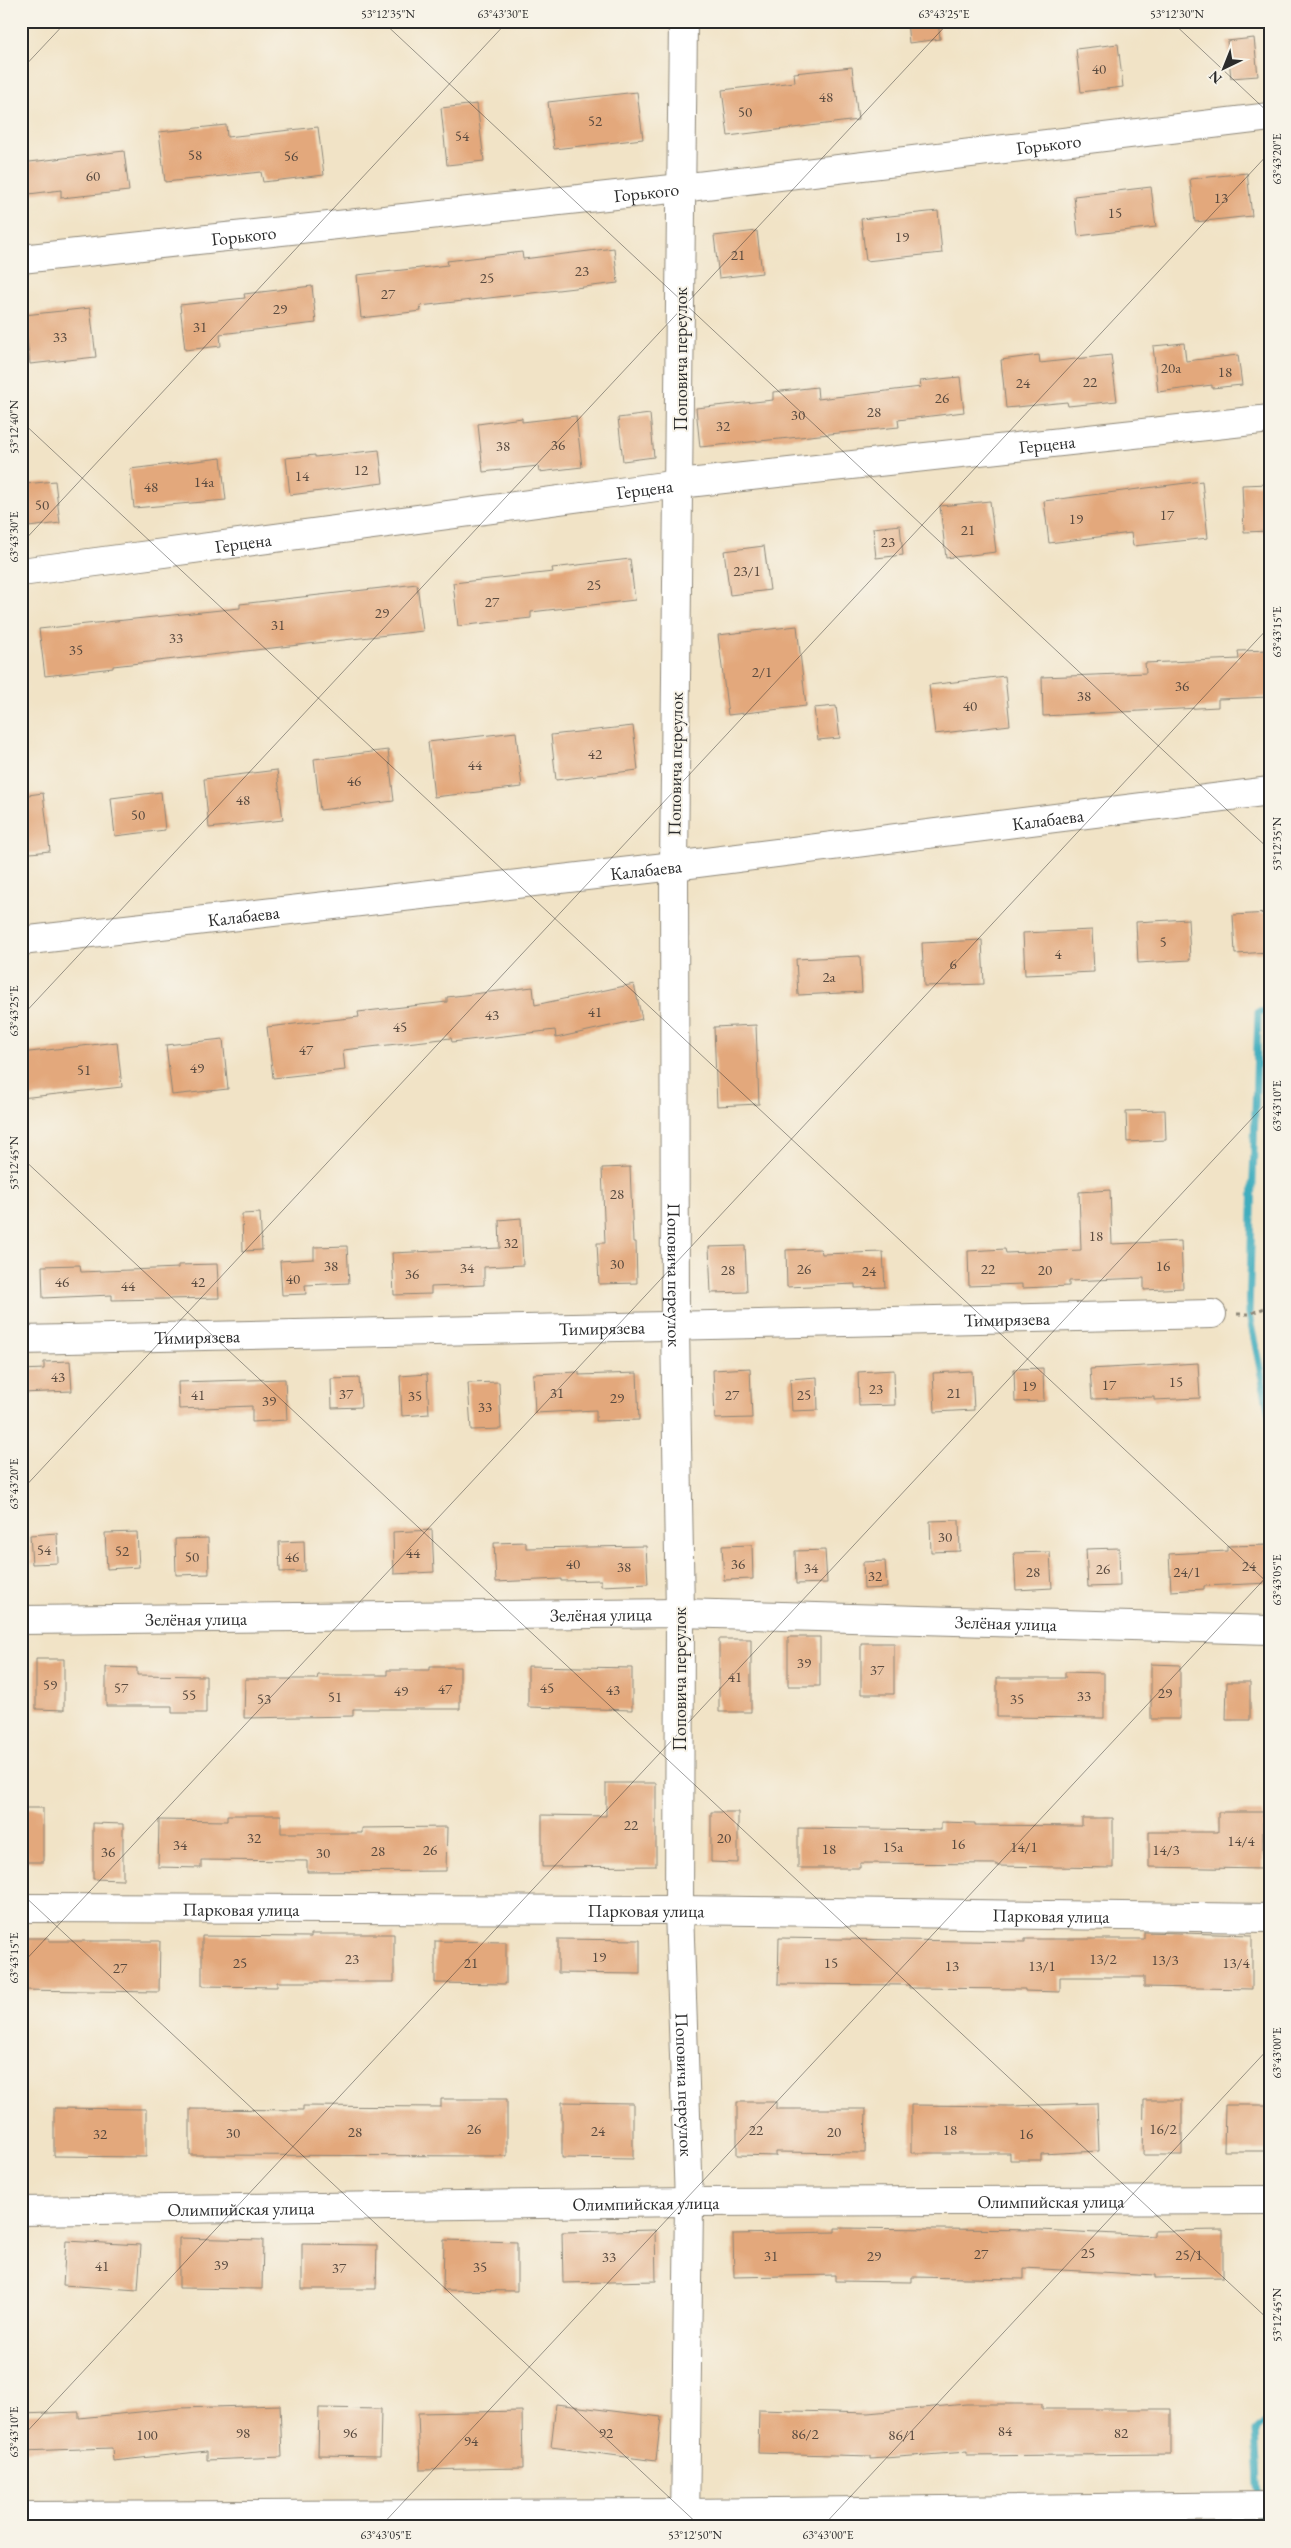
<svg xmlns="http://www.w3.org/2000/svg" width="1291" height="2548" viewBox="0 0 1291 2548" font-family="'EB Garamond',serif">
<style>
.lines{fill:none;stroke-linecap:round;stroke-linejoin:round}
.stream{stroke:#40adbe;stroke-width:7}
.building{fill:#e3a87b}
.minor-casing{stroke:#8e8778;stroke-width:30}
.path{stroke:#8e8778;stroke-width:3;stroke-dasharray:4 4;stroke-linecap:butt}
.minor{stroke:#fff;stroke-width:28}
.ticks{fill:none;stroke:#2b2b2b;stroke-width:1;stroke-opacity:0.45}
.labels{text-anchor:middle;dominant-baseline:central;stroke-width:4;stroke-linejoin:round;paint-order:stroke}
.number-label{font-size:15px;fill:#594a3f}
.street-label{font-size:18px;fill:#2b2b2b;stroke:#f7f3e8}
.neatline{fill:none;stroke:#2b2b2b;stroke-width:2}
.ticks-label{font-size:12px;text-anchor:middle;fill:#2b2b2b}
</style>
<rect width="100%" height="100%" fill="#f7f3e8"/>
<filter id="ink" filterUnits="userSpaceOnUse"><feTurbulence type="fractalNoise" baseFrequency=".02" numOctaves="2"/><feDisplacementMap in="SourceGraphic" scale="10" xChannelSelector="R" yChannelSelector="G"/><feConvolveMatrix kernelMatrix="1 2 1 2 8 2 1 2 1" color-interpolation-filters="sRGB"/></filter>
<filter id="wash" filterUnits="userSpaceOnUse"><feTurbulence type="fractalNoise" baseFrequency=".0096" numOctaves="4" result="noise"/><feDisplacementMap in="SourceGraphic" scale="20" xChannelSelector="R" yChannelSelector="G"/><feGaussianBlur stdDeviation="1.12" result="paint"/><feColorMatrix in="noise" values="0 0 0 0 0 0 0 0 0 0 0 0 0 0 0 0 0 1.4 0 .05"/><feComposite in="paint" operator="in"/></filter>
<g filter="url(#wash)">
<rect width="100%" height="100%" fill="#f1e3c6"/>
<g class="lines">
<!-- stream -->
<path class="stream" d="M1270,1011L1258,1012L1249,1314L1270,1419
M1259,2500L1255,2430L1270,2416
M1259,2513L1260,2527"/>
</g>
<g id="blocks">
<!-- building -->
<path class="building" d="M907,21H938L940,39L909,43Z
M1254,38L1258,76L1231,78L1227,41Z
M1118,44L1123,87L1081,92L1076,49Z
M852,67L858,120L728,136L722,90L795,82L794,73Z
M637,92L643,139L554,149L548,102Z
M477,104L484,161L447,165L441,108Z
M226,125L227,137L318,127L324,175L263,182L261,172L165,182L159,132Z
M124,151L129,191L61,198V190L21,195V163Z
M1247,173L1252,216L1195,222L1190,179Z
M1151,187L1156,227L1078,236L1074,196Z
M938,211L942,253L866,261L861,219Z
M757,231L762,273L719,278L714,236Z
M614,248L618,283L420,306L421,311L361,318L357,275L448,265L447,261L522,252L523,259Z
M312,286L316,323L220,334L221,346L185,350L180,305L245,298L244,294Z
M90,308L96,357L30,364L24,315Z
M1184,343L1186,361L1238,355L1242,385L1212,388V385L1158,392L1153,346Z
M1039,355L1040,363L1111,355L1117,401L1068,406L1067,402L1006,408L1001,360Z
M960,377L964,412L898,420L899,427L700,447L696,408L773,400V392L817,387L818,399L921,387L920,381Z
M650,414L654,457L623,461L618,418Z
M576,416L582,467L539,472L538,466L483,472L478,424L522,418V422Z
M379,450L383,483L290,495L286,458L315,455V457Z
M221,458L226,500L134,508L130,469Z
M55,481L60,523L29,527L25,484Z
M1202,481L1208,538L1133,546L1131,533L1049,543L1044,501Z
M1270,484V531L1244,532L1242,485Z
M990,501L996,552L946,558L940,506Z
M900,525L903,555L876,558L873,528Z
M764,546L770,590L730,595L724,551Z
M630,559L635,600L531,612V618L458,626L453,583L553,572L552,568Z
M417,584L423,631L113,666V668L45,676L39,629L240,608V604Z
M797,626L806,706L728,715L718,635Z
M1270,650V697L1218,699V707L1043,716L1042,677L1146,673L1145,663L1239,659L1238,651Z
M1005,676L1010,725L935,734L929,685Z
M836,706L840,738L818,740L814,708Z
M633,726L638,770L556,780L551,735Z
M516,732L522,787L434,797L428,742Z
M388,750L394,801L320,810L314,759Z
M277,770L283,820L209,828L204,779Z
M161,792L165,830L115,836L111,798Z
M43,793L50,851L21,854V796Z
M1270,913V952L1235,954L1233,915Z
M1188,919L1190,960L1138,963L1136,922Z
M1092,930L1094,972L1025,975L1023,933Z
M982,940L984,984L924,986L922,943Z
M860,956L862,992L798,995L796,959Z
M634,984L642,1019L556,1038L555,1030L452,1042L451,1038L343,1050L345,1070L273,1078L267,1027L359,1017L358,1012L447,1002V997L533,987L535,1005Z
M756,1025L759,1104L717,1106L714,1027Z
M223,1039L228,1089L172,1095L166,1045Z
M117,1042L122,1087L21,1098V1053Z
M1165,1110L1166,1140L1127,1142L1126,1111Z
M630,1167L633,1242H636L637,1283L599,1284L597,1243H605L602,1168Z
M1110,1190L1112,1244L1181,1241L1183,1288L1144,1290V1278L1069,1281V1286L1022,1288V1284L969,1286L968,1251L1005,1249L1006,1253L1081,1250L1079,1192Z
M260,1213L262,1250L243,1251L242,1214Z
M521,1218L523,1265L484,1267V1285L431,1287V1294L394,1295L392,1253L500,1248L499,1220Z
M347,1246L349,1283L305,1285L306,1294L282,1295L280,1261L314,1259V1247Z
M745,1246L747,1292L711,1293L709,1247Z
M821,1249L822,1254L883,1252L885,1287L855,1288V1284L787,1287L786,1250Z
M217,1264L219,1298L112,1300V1295L43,1298L42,1266L80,1265L81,1272L178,1268V1265Z
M70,1361L72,1391L21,1393V1370L44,1369V1362Z
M1198,1363L1200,1398L1154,1400V1397L1092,1399L1090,1369Z
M750,1368L752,1418L715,1419L713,1370Z
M1043,1368L1044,1401L1015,1402L1014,1369Z
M894,1370L895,1405L859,1406L858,1372Z
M972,1371L974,1410L935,1412L933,1373Z
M579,1372V1375L637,1373L639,1420L596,1421V1410L535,1413L533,1374Z
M427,1374L429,1414L402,1416L400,1376Z
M817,1377L818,1410L792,1411L790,1379Z
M359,1378L361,1407L332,1408L331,1379Z
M285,1379L287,1420L252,1422V1406L179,1409L178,1382Z
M499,1382L501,1429L471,1430L468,1383Z
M959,1520L960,1551L931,1552L930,1521Z
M432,1530L434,1572L394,1574L393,1532Z
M137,1532L139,1567L107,1569L105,1533Z
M57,1533L58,1563L32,1564L30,1535Z
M208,1538L209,1574L176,1575L175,1539Z
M304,1541L305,1571L280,1572L279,1542Z
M526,1542V1548L646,1546L648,1584L601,1586V1580L561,1581V1579L496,1582L494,1543Z
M752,1545L753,1579L724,1580L722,1546Z
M1270,1545V1583L1204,1586V1589L1171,1591L1169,1554L1227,1551V1546Z
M1119,1548L1120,1586L1088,1587L1086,1549Z
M825,1550L827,1583L796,1584L795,1551Z
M1050,1552L1052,1588L1016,1590L1014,1553Z
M885,1561L887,1588L864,1589L863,1562Z
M788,1637H820V1686H788Z
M719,1639H751V1712H719Z
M861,1643H894V1694H861Z
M36,1659H64V1710L36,1709Z
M1151,1664L1180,1665V1719H1151Z
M528,1666L632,1668V1710L528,1707Z
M106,1667L137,1668V1675L206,1676V1713H172V1706H106Z
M430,1667H460V1709H353V1716L244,1718L245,1679H317L318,1675H387V1670H430Z
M1065,1672L1104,1673V1718L997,1717V1678H1065Z
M1227,1682H1250V1720H1226Z
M606,1783H656V1866L542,1867V1815L606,1816Z
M21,1808H43V1862H21Z
M711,1812H738V1863L711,1862Z
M1218,1812H1263V1869L1149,1867V1832H1218Z
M227,1815H281V1833H362V1828L447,1827L446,1871L307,1872V1861L201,1860V1868L158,1867L159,1820L227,1821Z
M1082,1818H1113V1868L997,1866V1864L860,1863V1868H798V1828L941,1830V1822L975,1823V1825L1082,1826Z
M93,1823L123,1824V1880L93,1879Z
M1144,1932L1252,1935V1989L1144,1987V1977H1060V1992L1025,1991V1989L909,1988V1985L778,1984L779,1938L1025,1942V1939H1144Z
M311,1934H394V1982H277V1987L202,1986V1936L311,1937Z
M21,1938H49V1941H160L159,1992L21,1990Z
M558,1939L640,1940V1974L558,1973Z
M435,1941L506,1942V1984L435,1983Z
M441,2099H507V2156L190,2155V2109L303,2110V2106L441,2107Z
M1144,2100H1182V2155H1143Z
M562,2102L633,2103V2159L562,2158Z
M737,2102H776V2109H866L865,2153L776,2152V2156L737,2155Z
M1097,2103L1099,2151L1041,2154V2160H1010V2153H911V2105L1011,2106Z
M1225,2105H1270V2151H1224Z
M54,2108L146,2109V2157L54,2156Z
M835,2228L1041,2230L1154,2236V2231L1223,2230V2277L1155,2278V2275L1024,2268V2279L912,2277V2282L835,2281V2275L734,2277L733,2234L835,2232Z
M655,2230L656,2281L563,2283L562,2232Z
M179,2238L263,2240L262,2289L179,2288Z
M444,2240L517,2242V2291L443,2290Z
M66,2241L141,2245L138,2290L63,2285Z
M302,2244L377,2245L376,2289H302Z
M556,2404L661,2417L656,2461L551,2447Z
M966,2404H1042V2409H1171V2454L967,2456V2452L871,2459V2456L758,2453L759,2410L868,2413Z
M280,2405L282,2457L207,2460V2451L113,2461L112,2448L21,2451V2414L79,2412V2418L180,2408Z
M319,2408L381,2409L380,2456L318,2455Z
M522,2411L523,2468L420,2470L418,2413Z"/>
</g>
</g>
<g filter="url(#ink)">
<use href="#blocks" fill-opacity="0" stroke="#8e8778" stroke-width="1"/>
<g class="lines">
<defs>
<g id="minor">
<path id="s1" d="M683,21L674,866L675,1327L680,1613L679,1910L689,2202L685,2527"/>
<path id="s2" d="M21,259L681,188L1270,117"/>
<path id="s3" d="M21,572L679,484L1270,419"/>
<path id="s4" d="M21,941L674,866L1270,791"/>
<path id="s5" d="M21,1340L1212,1314"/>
<path id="s6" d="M21,1620L680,1613L1270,1630"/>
<path id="s7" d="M21,1908L679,1910L1270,1918"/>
<path id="s8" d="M21,2211L689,2202L1270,2200"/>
<path d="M21,2516L685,2513L1270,2506"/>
</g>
</defs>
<!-- minor casing -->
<use href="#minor" class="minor-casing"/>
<!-- path -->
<path class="path" d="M1237,1314H1249L1270,1306"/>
<!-- minor -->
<use href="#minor" class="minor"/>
</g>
</g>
<!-- ticks -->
<path class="ticks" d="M382,21L1270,850M1171,21L1270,114M21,70L67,21M21,421L1270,1585M21,544L508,21M21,1017L950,21M21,1157L1270,2321M21,1491L1270,152M21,1893L701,2527M21,1965L1270,626M21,2438L1270,1099M380,2527L1270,1573M822,2527L1270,2047M1264,2527L1270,2520"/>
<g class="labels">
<!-- number labels -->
<g class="number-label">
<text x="1099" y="68">40</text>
<text x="826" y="96">48</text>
<text x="745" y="111">50</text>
<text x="595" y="120">52</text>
<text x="462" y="135">54</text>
<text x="195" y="154">58</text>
<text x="291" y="155">56</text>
<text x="93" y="175">60</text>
<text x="1221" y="197">13</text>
<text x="1115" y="212">15</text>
<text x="902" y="236">19</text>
<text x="738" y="254">21</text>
<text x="582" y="270">23</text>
<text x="487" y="277">25</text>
<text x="388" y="293">27</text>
<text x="280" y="308">29</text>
<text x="200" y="326">31</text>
<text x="60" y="336">33</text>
<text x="1171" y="367">20а</text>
<text x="1225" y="371">18</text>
<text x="1090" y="381">22</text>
<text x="1023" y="382">24</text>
<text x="942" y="397">26</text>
<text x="874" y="411">28</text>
<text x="798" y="414">30</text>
<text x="723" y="425">32</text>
<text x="558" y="444">36</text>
<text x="503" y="445">38</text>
<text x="361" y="469">12</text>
<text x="302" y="475">14</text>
<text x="204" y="481">14а</text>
<text x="151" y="486">48</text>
<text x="42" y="504">50</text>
<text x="1167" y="514">17</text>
<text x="1076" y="518">19</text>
<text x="968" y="529">21</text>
<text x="888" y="541">23</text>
<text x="747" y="570">23/1</text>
<text x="594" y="584">25</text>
<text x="492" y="601">27</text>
<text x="382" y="612">29</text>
<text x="278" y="624">31</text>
<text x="176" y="637">33</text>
<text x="76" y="649">35</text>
<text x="762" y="671">2/1</text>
<text x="1182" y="685">36</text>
<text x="1084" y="695">38</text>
<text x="970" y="705">40</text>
<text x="595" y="753">42</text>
<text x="475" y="764">44</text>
<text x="354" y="780">46</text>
<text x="243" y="799">48</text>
<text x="138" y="814">50</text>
<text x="1163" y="941">5</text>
<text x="1058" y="953">4</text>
<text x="953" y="963">6</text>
<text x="829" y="976">2а</text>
<text x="595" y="1011">41</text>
<text x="492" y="1014">43</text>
<text x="400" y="1026">45</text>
<text x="306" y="1049">47</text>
<text x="197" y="1067">49</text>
<text x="84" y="1069">51</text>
<text x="617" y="1193">28</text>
<text x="1096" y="1235">18</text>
<text x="511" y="1242">32</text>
<text x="617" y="1263">30</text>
<text x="331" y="1265">38</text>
<text x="1163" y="1265">16</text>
<text x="467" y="1267">34</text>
<text x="804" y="1268">26</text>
<text x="988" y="1268">22</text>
<text x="728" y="1269">28</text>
<text x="1045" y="1269">20</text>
<text x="869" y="1270">24</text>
<text x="412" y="1273">36</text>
<text x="293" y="1278">40</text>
<text x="62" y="1281">46</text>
<text x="198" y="1281">42</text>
<text x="128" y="1285">44</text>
<text x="58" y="1376">43</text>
<text x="1176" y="1381">15</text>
<text x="1109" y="1384">17</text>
<text x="1029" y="1385">19</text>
<text x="876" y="1388">23</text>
<text x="557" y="1392">31</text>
<text x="954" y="1392">21</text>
<text x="346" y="1393">37</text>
<text x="198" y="1394">41</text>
<text x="732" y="1394">27</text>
<text x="804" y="1394">25</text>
<text x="415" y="1395">35</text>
<text x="617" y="1397">29</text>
<text x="269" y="1400">39</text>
<text x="485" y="1406">33</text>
<text x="945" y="1536">30</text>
<text x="44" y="1549">54</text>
<text x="122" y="1550">52</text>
<text x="413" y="1552">44</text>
<text x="192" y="1556">50</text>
<text x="292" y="1556">46</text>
<text x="573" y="1563">40</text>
<text x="738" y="1563">36</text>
<text x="1249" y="1565">24</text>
<text x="624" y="1566">38</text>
<text x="811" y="1567">34</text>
<text x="1103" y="1568">26</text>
<text x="1033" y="1571">28</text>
<text x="1187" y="1571">24/1</text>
<text x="875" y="1575">32</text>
<text x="804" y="1662">39</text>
<text x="877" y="1669">37</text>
<text x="735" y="1676">41</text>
<text x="50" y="1684">59</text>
<text x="121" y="1687">57</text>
<text x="547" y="1687">45</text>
<text x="445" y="1688">47</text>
<text x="613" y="1689">43</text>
<text x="401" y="1690">49</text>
<text x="1165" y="1692">29</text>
<text x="189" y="1694">55</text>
<text x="1084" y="1695">33</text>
<text x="335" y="1696">51</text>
<text x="264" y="1698">53</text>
<text x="1017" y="1698">35</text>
<text x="631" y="1824">22</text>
<text x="254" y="1837">32</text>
<text x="724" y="1837">20</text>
<text x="1241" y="1840">14/4</text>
<text x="958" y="1843">16</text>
<text x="180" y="1844">34</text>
<text x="893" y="1846">15а</text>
<text x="1024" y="1846">14/1</text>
<text x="829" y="1848">18</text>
<text x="430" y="1849">26</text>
<text x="1166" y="1849">14/3</text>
<text x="378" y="1850">28</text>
<text x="108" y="1851">36</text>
<text x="323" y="1852">30</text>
<text x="599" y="1956">19</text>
<text x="352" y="1958">23</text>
<text x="1103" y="1958">13/2</text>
<text x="1165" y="1959">13/3</text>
<text x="240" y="1962">25</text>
<text x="471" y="1962">21</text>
<text x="831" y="1962">15</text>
<text x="1236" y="1962">13/4</text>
<text x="952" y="1965">13</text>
<text x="1042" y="1965">13/1</text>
<text x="120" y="1967">27</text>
<text x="474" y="2128">26</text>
<text x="1163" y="2128">16/2</text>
<text x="756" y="2129">22</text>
<text x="950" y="2129">18</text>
<text x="598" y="2130">24</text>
<text x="355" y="2131">28</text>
<text x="834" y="2131">20</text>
<text x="233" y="2132">30</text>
<text x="100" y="2133">32</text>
<text x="1026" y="2133">16</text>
<text x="1088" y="2252">25</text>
<text x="981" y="2253">27</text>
<text x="1189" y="2254">25/1</text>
<text x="771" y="2255">31</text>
<text x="874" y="2255">29</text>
<text x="609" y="2256">33</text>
<text x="221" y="2264">39</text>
<text x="102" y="2265">41</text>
<text x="480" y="2266">35</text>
<text x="339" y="2267">37</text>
<text x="1005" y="2430">84</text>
<text x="243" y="2432">98</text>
<text x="350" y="2432">96</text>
<text x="606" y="2432">92</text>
<text x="1121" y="2432">82</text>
<text x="805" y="2433">86/2</text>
<text x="147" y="2434">100</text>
<text x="902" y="2434">86/1</text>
<text x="471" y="2440">94</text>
</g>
<!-- street labels -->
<g class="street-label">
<text stroke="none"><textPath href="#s2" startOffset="1034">Горького</textPath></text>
<text stroke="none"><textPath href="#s2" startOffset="629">Горького</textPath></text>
<text stroke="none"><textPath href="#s2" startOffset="224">Горького</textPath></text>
<text transform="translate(680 359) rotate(-90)">Поповича переулок</text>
<text stroke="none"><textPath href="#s3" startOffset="1034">Герцена</textPath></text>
<text stroke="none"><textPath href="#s3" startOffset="629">Герцена</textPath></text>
<text stroke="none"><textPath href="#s3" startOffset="224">Герцена</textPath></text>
<text transform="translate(675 764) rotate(-89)">Поповича переулок</text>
<text stroke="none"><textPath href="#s4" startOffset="1034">Калабаева</textPath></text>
<text stroke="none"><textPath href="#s4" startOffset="629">Калабаева</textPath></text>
<text stroke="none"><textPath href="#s4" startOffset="224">Калабаева</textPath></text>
<text stroke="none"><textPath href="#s1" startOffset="1254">Поповича переулок</textPath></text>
<text stroke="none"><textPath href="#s5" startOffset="986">Тимирязева</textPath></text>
<text stroke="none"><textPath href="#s5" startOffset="581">Тимирязева</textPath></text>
<text stroke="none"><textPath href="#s5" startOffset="176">Тимирязева</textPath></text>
<text stroke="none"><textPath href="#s6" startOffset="580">Зелёная улица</textPath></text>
<text stroke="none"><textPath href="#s6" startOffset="175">Зелёная улица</textPath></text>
<text stroke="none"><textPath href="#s6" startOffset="985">Зелёная улица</textPath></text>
<text transform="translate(679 1679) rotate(-90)">Поповича переулок</text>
<text stroke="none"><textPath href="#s7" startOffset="220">Парковая улица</textPath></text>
<text stroke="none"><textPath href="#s7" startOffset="625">Парковая улица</textPath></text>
<text stroke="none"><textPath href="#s7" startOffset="1030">Парковая улица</textPath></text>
<text stroke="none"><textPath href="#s1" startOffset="2064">Поповича переулок</textPath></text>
<text stroke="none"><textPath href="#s8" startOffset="1030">Олимпийская улица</textPath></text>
<text stroke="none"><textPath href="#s8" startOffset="625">Олимпийская улица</textPath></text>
<text stroke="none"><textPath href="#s8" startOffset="220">Олимпийская улица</textPath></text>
</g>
</g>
<!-- margin -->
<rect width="1291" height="2548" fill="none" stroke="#f7f3e8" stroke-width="55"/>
<!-- north arrow -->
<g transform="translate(1224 68) rotate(223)" stroke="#f7f3e8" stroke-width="4" paint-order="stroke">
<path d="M0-4L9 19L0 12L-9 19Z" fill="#2b2b2b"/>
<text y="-8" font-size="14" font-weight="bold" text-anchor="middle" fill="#2b2b2b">N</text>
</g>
<rect x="28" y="28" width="1236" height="2492" class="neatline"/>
<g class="ticks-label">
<text x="388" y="18">53°12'35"N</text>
<text x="503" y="18">63°43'30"E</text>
<text x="944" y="18">63°43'25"E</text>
<text x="1177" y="18">53°12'30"N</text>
<text transform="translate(1277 159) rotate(-90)" y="4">63°43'20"E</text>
<text transform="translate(14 427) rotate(-90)" y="4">53°12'40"N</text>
<text transform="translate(14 537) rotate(-90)" y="4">63°43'30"E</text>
<text transform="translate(1277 632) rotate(-90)" y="4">63°43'15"E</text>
<text transform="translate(1277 844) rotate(-90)" y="4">53°12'35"N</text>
<text transform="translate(14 1011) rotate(-90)" y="4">63°43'25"E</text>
<text transform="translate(1277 1106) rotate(-90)" y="4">63°43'10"E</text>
<text transform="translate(14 1163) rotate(-90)" y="4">53°12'45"N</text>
<text transform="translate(14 1484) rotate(-90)" y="4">63°43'20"E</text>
<text transform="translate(1277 1580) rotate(-90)" y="4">63°43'05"E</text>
<text transform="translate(14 1958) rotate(-90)" y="4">63°43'15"E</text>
<text transform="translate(1277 2053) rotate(-90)" y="4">63°43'00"E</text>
<text transform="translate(1277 2315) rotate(-90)" y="4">53°12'45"N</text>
<text transform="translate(14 2432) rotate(-90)" y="4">63°43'10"E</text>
<text x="386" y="2539">63°43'05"E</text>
<text x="695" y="2539">53°12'50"N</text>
<text x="828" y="2539">63°43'00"E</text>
</g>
</svg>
